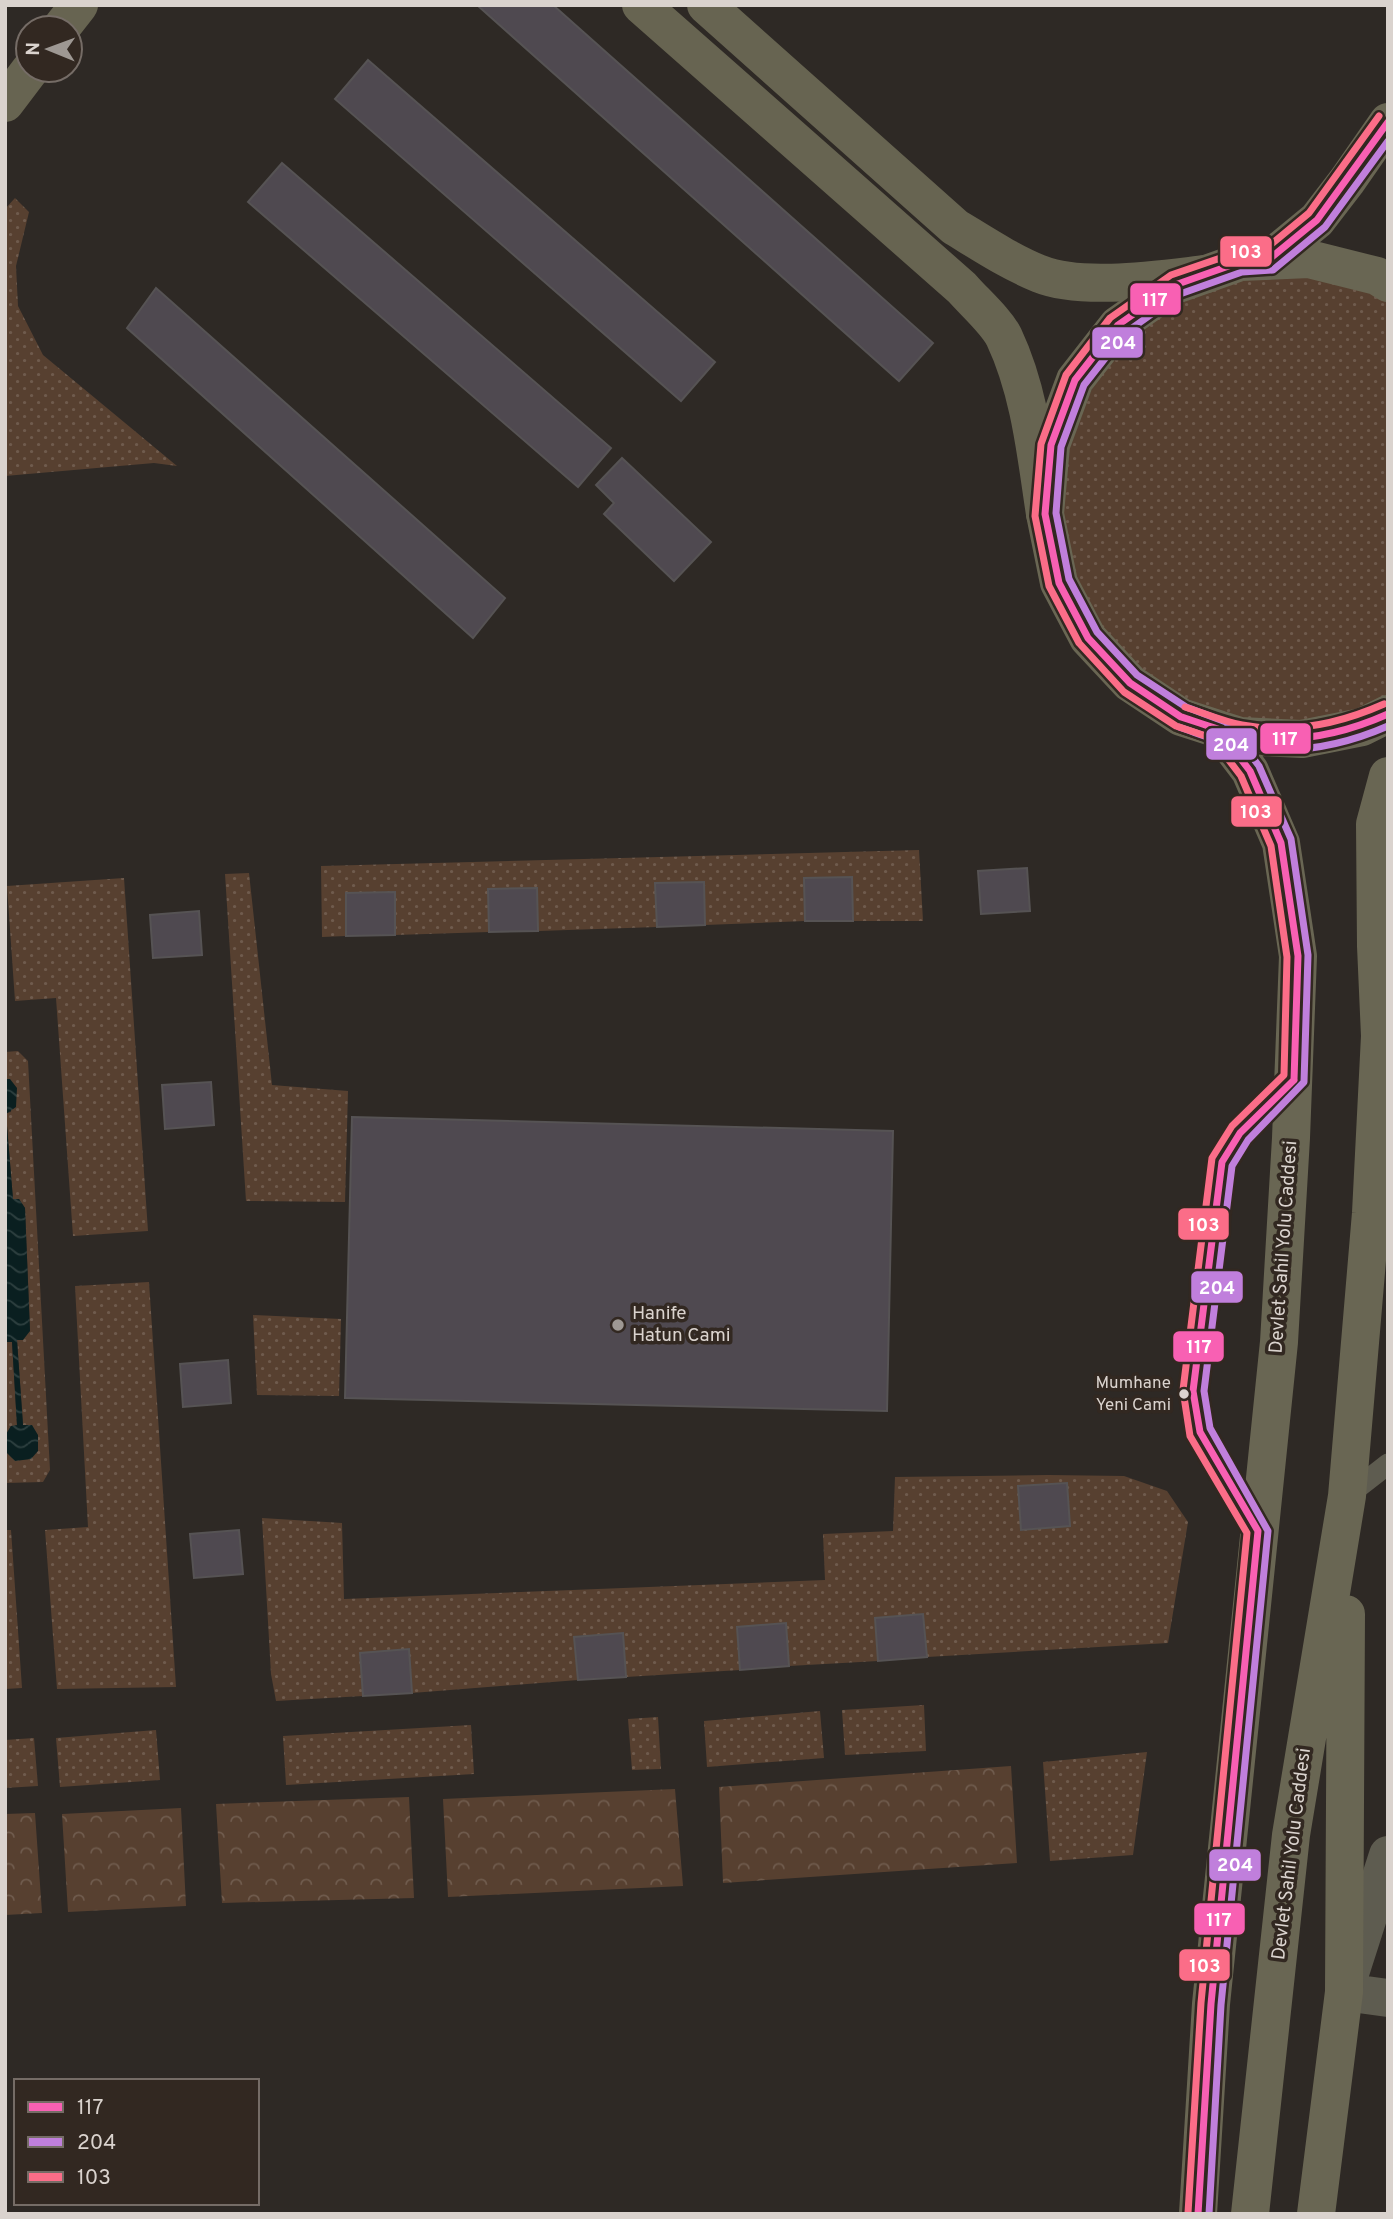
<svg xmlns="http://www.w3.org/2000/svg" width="1393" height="2219" viewBox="0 0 1393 2219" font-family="Overpass,sans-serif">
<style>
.grass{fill:url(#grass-dots)}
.park{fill:url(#park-crowns)}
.water{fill:url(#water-waves)}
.building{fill:#4f4950;stroke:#565354;stroke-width:2}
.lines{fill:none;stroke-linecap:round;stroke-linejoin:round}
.service{stroke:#5e5c50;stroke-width:21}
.minor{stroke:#5e5c50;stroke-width:38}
.primary{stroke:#696653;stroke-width:38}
.trunk{stroke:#676451;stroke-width:38}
.bus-1-casing{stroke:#322821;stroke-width:12}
.bus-2-casing{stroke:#322821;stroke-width:12}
.bus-3-casing{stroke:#322821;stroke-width:12}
.bus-1{stroke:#f860b3;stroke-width:7}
.bus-2{stroke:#c07fdc;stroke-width:7}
.bus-3{stroke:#fb6d88;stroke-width:7}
.poi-dot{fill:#9e9893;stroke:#322821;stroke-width:2.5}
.bus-dot{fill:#dad3ce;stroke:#322821;stroke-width:2.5}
.labels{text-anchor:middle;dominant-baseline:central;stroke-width:7;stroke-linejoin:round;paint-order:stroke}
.bus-label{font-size:17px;fill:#dad3ce;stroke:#322821;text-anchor:end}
.street-label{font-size:19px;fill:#dad3ce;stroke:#322821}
.poi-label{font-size:19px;fill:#dad3ce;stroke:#322821;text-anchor:start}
.line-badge{stroke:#322821;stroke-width:2.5}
.badge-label{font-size:19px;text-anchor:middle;font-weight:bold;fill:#fff}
</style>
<defs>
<pattern id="grass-dots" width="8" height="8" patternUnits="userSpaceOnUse" patternTransform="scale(1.75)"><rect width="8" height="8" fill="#574030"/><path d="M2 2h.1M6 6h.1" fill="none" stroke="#6f5b4d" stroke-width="1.8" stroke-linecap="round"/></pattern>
<pattern id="park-crowns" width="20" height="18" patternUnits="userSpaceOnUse" patternTransform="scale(1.75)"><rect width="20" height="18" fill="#574030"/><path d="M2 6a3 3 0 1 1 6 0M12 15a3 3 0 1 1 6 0" fill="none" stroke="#6f5b4d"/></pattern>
<pattern id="water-waves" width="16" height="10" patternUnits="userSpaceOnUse" patternTransform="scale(1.75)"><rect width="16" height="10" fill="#0a1f20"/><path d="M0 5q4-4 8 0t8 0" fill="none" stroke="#2d3f3f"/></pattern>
</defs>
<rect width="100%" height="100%" fill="#2e2925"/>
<!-- grass -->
<path class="grass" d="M15,198L29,212L16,266L18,306L43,355L177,466L154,463L5,476V209Z
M1301,274L1375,293L1388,301V698L1374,707L1305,724L1234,720L1168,692L1114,645L1076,584L1061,513L1069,437L1102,368L1157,315L1226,282Z
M919,850L923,921H853L852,877L805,878V921L705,925L703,882L655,883L657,927L538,931L536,888L488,889L489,932L395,935L394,892L346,893V936L322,937L321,866Z
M249,873L272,1085L348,1091L345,1202L246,1201L225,874Z
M124,878L148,1231L73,1236L56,998L15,1001L7,886Z
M18,1051L28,1061L50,1470L43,1482L6,1483L5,1437L6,1452L32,1425H23L17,1340L30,1331L25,1208L19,1199L13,1200L6,1113L11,1112L10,1079H5V1052Z
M149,1282L176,1687L57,1689L45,1530L88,1527L75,1286Z
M253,1315L341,1319L339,1396L257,1395Z
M5,1342H12L17,1426H11L5,1436Z
M1048,1475L1124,1476L1167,1491L1188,1522L1168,1643L927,1657L923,1614L875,1618L878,1661L789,1666L785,1623L737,1627L740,1670L626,1677L623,1634L575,1636L578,1680L412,1693L408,1649L360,1653L363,1696L276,1701L271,1674L262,1518L342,1523L344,1599L825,1580L823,1534L893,1531L895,1477Z
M5,1530H11L22,1688L5,1689Z
M924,1705L926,1751L845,1755L842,1710Z
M820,1711L824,1758L707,1767L704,1721Z
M658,1717L661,1769L632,1770L628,1719Z
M471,1725L474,1774L286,1785L283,1736Z
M156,1730L160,1780L60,1787L56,1738Z
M34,1738L38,1786L5,1788V1740Z
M1147,1752L1133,1855L1050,1861L1043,1762Z"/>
<!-- park -->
<path class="park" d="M1011,1766L1017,1863L723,1883L719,1787Z
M675,1789L683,1886L448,1897L443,1799Z
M409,1797L414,1898L222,1903L216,1804Z
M181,1808L186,1906L68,1912L62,1814Z
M35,1813L42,1913L5,1915V1814Z"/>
<!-- water -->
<path class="water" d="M5,1079H10L17,1088L16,1107L6,1114L13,1199H19L25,1208L30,1331L23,1340H17L23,1425H32L38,1435V1451L31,1459L15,1461L6,1452L5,1436L11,1426L17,1425L12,1342H5Z"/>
<!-- building -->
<path class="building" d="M477,5H553L933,343L899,381Z
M368,60L715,362L681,401L335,99Z
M282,163L611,448L578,487L248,202Z
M156,288L505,598L473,638L127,328Z
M622,458L711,542L674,581L604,514L614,503L596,485Z
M1027,868L1030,911L981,914L978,871Z
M852,877L853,921H805L804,878Z
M704,882L705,925L657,927L655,883Z
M537,888L538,931L489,932L488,889Z
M395,892V935L346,936V893Z
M199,911L202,955L153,958L150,915Z
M211,1082L214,1125L165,1129L162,1085Z
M352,1117L893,1131L887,1411L345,1398Z
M228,1360L231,1403L183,1407L180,1364Z
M1067,1483L1070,1526L1021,1530L1018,1486Z
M239,1530L243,1574L194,1578L190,1534Z
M923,1614L927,1657L878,1661L875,1618Z
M786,1623L789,1666L740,1670L737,1627Z
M623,1633L626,1677L578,1680L574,1637Z
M409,1649L412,1693L363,1696L360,1653Z"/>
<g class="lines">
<!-- service -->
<path class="service" d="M1347,1496L1388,1464
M1257,1529L1200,1432L1193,1391L1222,1162L1240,1133L1292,1081"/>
<!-- minor -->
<path class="minor" d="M1388,1855L1344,1992L1388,1998"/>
<!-- primary -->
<path class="primary" d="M1267,261L1317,220L1347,181L1388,122
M1388,283L1377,276L1309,259L1240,262L1175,285L1118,325L1075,380L1051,445L1045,514L1059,583L1088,638L1130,683L1181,717L1240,736L1302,739L1362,727L1388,714
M1198,2214L1211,2004L1279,1342L1291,1138L1298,956L1281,843L1250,771L1218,729
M1250,2214L1291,1835L1347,1496L1371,1213L1380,1036L1376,946L1375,824L1388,776
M1316,2214L1344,1992L1346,1614"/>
<!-- trunk -->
<path class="trunk" d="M641,5L962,288C974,302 996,321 1004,337C1030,392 1036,455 1045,514
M706,5L955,227C983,244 1010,262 1040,274C1082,291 1161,279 1206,274
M61,28L79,5
M5,103L30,70"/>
<defs>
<path id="bus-1" d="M1182,717C1201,723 1220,731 1239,735C1290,745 1341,735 1388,714
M1294,1080L1298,956L1281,843L1250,771L1218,729L1181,717L1130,683L1088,638L1059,583L1045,514L1051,445L1075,380L1118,325L1175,285L1240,262L1267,261L1317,220L1388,122
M1198,2214L1211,2004L1258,1531L1200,1432L1193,1391L1222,1162L1240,1133L1294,1080"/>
<path id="bus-2" d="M1179,727C1197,733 1216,741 1235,745C1287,756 1340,747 1388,726
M1209,2214L1221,2005L1268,1531L1210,1428L1204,1391L1232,1166L1248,1140L1304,1082L1308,955L1291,839L1259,766L1226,722L1186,707L1137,675L1097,632L1069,579L1056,513L1061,447L1084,385L1125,333L1180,294L1242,272L1273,270L1325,227L1388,141"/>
<path id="bus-3" d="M1185,707C1204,713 1222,721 1242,725C1291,734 1339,724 1384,704
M1188,2213L1201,2003L1247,1533L1190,1436L1183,1390L1212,1158L1232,1126L1284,1075L1287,957L1271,846L1241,776L1212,738L1176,726L1124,692L1079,643L1049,586L1035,516L1041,444L1066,375L1110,318L1171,275L1238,252L1263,251L1309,213L1379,116"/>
</defs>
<!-- bus-1 casing -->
<use href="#bus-1" class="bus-1-casing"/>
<!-- bus-2 casing -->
<use href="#bus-2" class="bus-2-casing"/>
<!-- bus-3 casing -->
<use href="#bus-3" class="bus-3-casing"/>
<!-- bus-1 -->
<use href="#bus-1" class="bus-1"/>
<!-- bus-2 -->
<use href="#bus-2" class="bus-2"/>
<!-- bus-3 -->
<use href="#bus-3" class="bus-3"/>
</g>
<!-- markers -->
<circle class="poi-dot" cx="618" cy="1325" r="7"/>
<circle class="bus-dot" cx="1184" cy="1394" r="6"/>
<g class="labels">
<!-- bus labels -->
<g class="bus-label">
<text x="1171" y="1384">Mumhane<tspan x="1171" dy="22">Yeni Cami</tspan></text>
</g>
<!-- street labels -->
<g class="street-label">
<text transform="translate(1284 1247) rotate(-86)">Devlet Sahil Yolu Caddesi</text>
<text transform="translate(1292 1854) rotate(-83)">Devlet Sahil Yolu Caddesi</text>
</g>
<!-- poi labels -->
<g class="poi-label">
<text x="632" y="1314">Hanife<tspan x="632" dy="22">Hatun Cami</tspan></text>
</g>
</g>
<g class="line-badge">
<rect x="1219" y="235" width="54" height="33" rx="7" fill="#fb6d88"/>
<rect x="1129" y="282" width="53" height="34" rx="7" fill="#f860b3"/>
<rect x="1091" y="326" width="53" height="33" rx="7" fill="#c07fdc"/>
<rect x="1259" y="722" width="53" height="33" rx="7" fill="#f860b3"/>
<rect x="1205" y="727" width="53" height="34" rx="7" fill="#c07fdc"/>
<rect x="1230" y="795" width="53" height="33" rx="7" fill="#fb6d88"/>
<rect x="1177" y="1207" width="53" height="34" rx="7" fill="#fb6d88"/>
<rect x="1190" y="1270" width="54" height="34" rx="7" fill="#c07fdc"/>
<rect x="1172" y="1330" width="53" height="33" rx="7" fill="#f860b3"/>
<rect x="1208" y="1848" width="54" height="34" rx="7" fill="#c07fdc"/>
<rect x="1193" y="1902" width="53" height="34" rx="7" fill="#f860b3"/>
<rect x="1178" y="1948" width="53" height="34" rx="7" fill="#fb6d88"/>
</g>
<g class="badge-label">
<text x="1246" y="258">103</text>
<text x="1155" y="306">117</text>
<text x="1118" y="349">204</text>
<text x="1285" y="745">117</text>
<text x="1231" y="751">204</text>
<text x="1256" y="818">103</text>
<text x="1204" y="1231">103</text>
<text x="1217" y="1294">204</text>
<text x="1199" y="1353">117</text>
<text x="1235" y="1871">204</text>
<text x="1219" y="1926">117</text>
<text x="1205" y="1972">103</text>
</g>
<!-- border -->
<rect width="1393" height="2219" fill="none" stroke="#dad3ce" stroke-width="14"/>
<!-- legend -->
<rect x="14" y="2079" width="245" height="126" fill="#322821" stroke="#756c66" stroke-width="2"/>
<rect x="28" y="2102" width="35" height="10" fill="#f860b3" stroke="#756c66" stroke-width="2"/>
<text x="77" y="2114" font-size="21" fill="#dad3ce">117</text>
<rect x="28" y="2137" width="35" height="10" fill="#c07fdc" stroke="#756c66" stroke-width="2"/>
<text x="77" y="2149" font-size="21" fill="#dad3ce">204</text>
<rect x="28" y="2172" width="35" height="10" fill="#fb6d88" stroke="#756c66" stroke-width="2"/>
<text x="77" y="2184" font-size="21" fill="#dad3ce">103</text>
<!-- north arrow -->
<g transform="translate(49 49) rotate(271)"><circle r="33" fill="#322821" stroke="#756c66" stroke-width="2"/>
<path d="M0-5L12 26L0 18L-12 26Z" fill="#9e9893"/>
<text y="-10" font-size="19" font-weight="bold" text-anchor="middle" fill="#dad3ce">N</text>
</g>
</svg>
